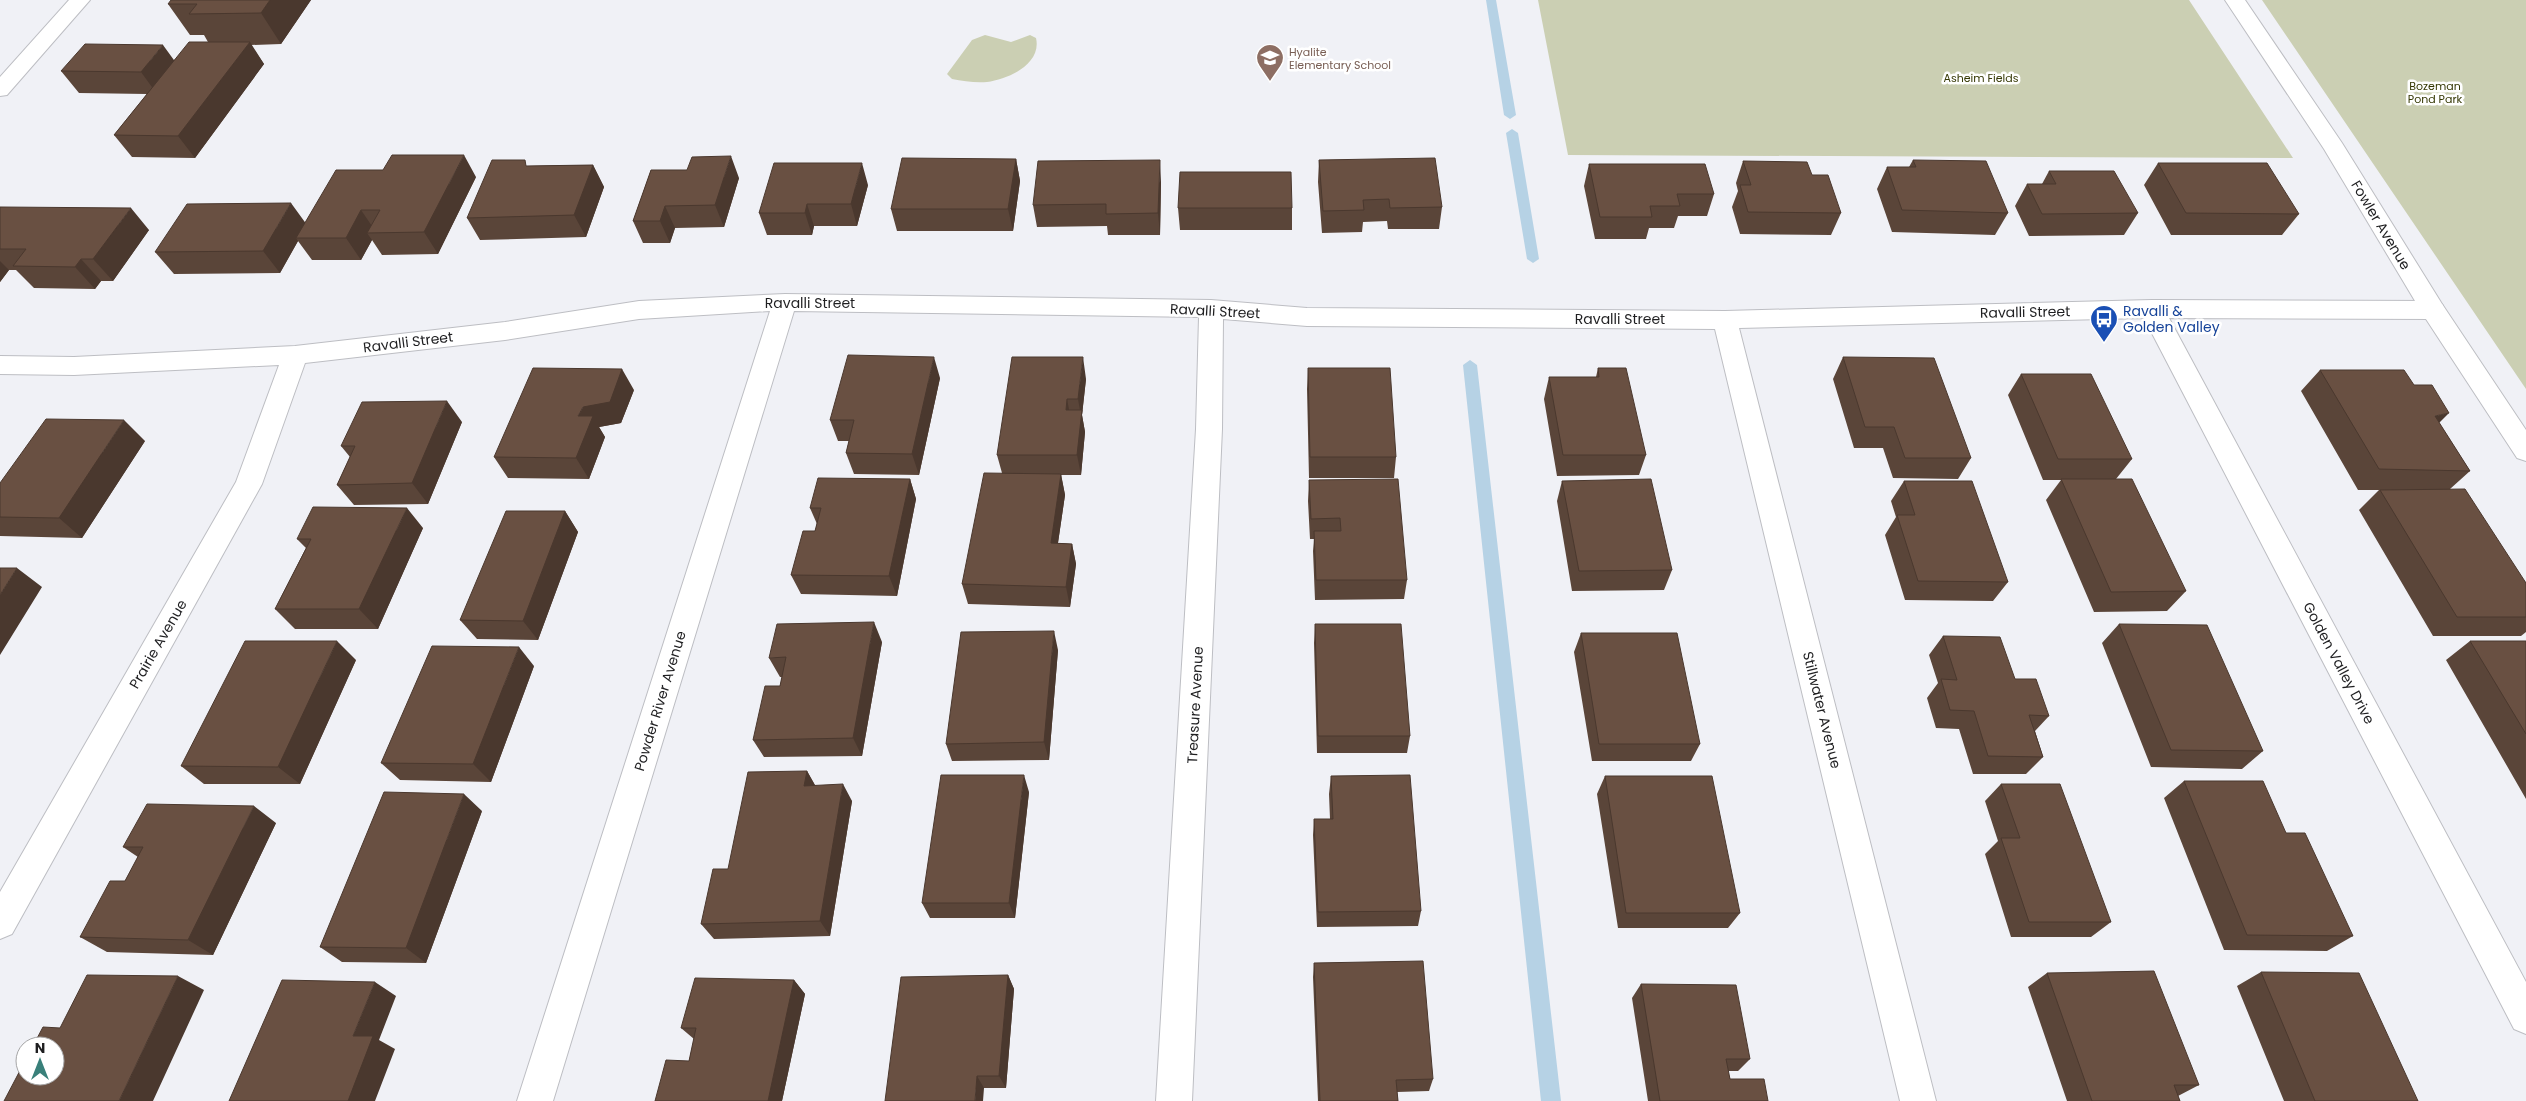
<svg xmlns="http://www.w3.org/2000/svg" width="2526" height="1101" viewBox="0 0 2526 1101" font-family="Poppins,sans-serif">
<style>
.green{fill:#cbcfb3}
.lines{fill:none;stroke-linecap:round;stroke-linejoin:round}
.stream{fill:#b6d2e5;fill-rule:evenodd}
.street-casing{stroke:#bdbec3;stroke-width:2}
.secondary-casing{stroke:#bdbec3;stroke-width:2}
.street{fill:#fff;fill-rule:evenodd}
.secondary{fill:#fff;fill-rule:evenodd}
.wall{fill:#5a4539}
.shaded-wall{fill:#4a382e}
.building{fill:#695042;stroke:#4a382e}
.labels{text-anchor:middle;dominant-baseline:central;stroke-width:5;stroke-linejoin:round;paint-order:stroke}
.far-education-label{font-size:11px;fill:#785e54;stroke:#fff;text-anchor:start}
.far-park-label{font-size:11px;fill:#353804;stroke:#fff}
.street-label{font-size:14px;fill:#1f1f21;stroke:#fff}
.transit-label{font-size:14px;fill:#164399;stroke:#fff;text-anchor:start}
</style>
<rect width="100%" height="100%" fill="#f0f1f6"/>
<!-- green -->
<path class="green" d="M1538,0H2189L2293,158L1568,155Z
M2262,0H2526V389Z
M985,35L1011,42L1030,35L1036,38C1042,64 1009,79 987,82C975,83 963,81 952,79L947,74L972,40Z"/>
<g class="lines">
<!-- stream -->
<path class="stream" d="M1486,0H1496L1516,115L1510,119L1504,115Z
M1512,129L1518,133L1539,259L1533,263L1527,259L1506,133Z
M1470,360L1477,365L1561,1101H1541L1463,365Z"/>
<defs>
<path id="street" d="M69,0H90L7,95L0,96V77Z
M785,294L1211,300L1307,308L1725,311L2152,300L2433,301L2442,304L2445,310L2442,316L2433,319L2169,318L2526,982V1034L2514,1029L2144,318L1739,328L1936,1101H1900L1715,329L1307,326L1223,319L1222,429L1192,1101H1156L1196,429L1199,317L794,311L553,1101H517L770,311L639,319L505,340L305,363L262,484L12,934L0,939V892L236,482L279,365L74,375L0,374V356L74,357L295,346L505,322L639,301Z"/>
<path id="secondary" d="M2225,0H2245L2342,143L2442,304L2526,430V461L2517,458L2424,316L2324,149Z"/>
</defs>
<!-- street casing -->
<use href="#street" class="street-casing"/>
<!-- secondary casing -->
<use href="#secondary" class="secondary-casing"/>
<!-- street -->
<use href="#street" class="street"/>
<!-- secondary -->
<use href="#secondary" class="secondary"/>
</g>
<!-- wall -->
<path class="wall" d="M311,0L281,44L251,45L264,64L195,158L132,157L114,135L147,94L79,93L61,71L174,60L208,42L204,35H190L168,4Z
M1016,159L1020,181L1013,231H897L891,209Z
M1319,160L1442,207L1439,229H1388L1387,221L1363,222L1362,232L1322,233L1318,182Z
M1913,160L2008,213L1995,235L1892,232L1877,189L1887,167H1909Z
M1743,161L1812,175L1841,213L1831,235L1740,234L1732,207L1738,191L1736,183Z
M2158,163L2299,214L2282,235H2171L2144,185Z
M1589,164L1714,194L1707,216H1678L1674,228H1649L1646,239H1595L1584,186Z
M593,165L604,187L586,237L480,240L467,218L528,166Z
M651,170L739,178L724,227L675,228L670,243H643L633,221Z
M2049,171L2138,213L2124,235L2029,236L2015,206L2027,184H2042Z
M476,177L438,254L382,255L372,240L361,260H312L298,241L280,273L174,274L155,252L305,223Z
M1161,182L1160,235H1108L1107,226L1037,227L1033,205Z
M868,185L857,226H814L812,235H767L759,213Z
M0,207L149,230L113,281H101L95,289L34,288L16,270H9L0,282Z
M1178,208H1292V230H1180Z
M1843,357L1971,458L1958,479L1893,478L1883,448H1854L1833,379Z
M1308,368L1396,457L1394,478H1309L1307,389Z
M1598,368L1646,455L1639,475L1557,476L1544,399L1549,377H1596Z
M2320,370L2439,423L2470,471L2450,489L2526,583V632L2521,636H2433L2359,510L2379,490H2358L2301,391Z
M2021,374L2132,459L2116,479L2186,591L2167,611L2094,612L2046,500L2061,480H2043L2008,395Z
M940,378L919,475L854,474L846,453L849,441H838L830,420Z
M1086,379L1082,415L1085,432L1081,475H1061L1065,495L1058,543L1072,544L1076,564L1070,607L968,604L962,584L1002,473L997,455Z
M634,390L621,423L599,427L605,437L589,479L508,478L494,457Z
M462,422L428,504L354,505L337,485L350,457L341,446Z
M145,441L82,538L0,536V483Z
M910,479L916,499L897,596L801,594L791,575L815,531L817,524L810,508Z
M1309,480L1407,580L1404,599L1315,600L1313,551L1314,539H1310L1308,501Z
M1562,481L1672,570L1664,590L1572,591L1557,501Z
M1904,481L2008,582L1993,601L1905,600L1885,535L1896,517L1891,501Z
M565,511L578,532L538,640L477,639L460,620Z
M423,528L378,629H295L275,609L306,548L297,539Z
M1315,624L1410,736L1407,753H1317L1314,643Z
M2119,624L2263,751L2242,769L2151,767L2102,643Z
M1581,633L1700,744L1691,761H1592L1574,652Z
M1943,636L2015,679L2049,716L2035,731L2043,757L2026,774H1973L1959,729L1936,728L1927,698L1938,683L1929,655Z
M2470,641H2526V799L2446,660Z
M882,642L862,756L764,757L753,740L780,686L782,677H780L769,658Z
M1058,650L1049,760L952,761L946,744Z
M356,660L300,784H204L181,766Z
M534,666L491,782L400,780L381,763Z
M807,771L815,785L852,801L830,936L714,939L701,924L728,869Z
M1331,776L1421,911L1418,926L1317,927L1313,835L1314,819H1330L1329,794Z
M1605,776L1740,913L1728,928H1618L1597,794Z
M2184,781L2286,833L2353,936L2327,951L2224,950L2164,798Z
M2001,784L2111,922L2091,937H2011L1985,854L1998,841L1985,801Z
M1029,792L1015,918H930L922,903Z
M482,811L426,963L342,962L320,947Z
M276,823L213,955L107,952L80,937L125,881L138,857L123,847Z
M1314,963L1433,1079L1429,1091L1397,1092L1398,1101H1318L1313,977Z
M2261,972L2418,1101H2284L2237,986Z
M2047,973L2199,1085L2178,1096L2180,1101H2067L2028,987Z
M1008,975L1014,989L1006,1088H984L885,1101Z
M794,980L805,994L782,1101H655L689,1061L694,1039L681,1028Z
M1641,984L1750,1059L1738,1071H1728L1730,1079L1768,1101H1648L1632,998Z"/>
<!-- shaded-wall -->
<path class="shaded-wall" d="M270,0H311L281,44L261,13Z
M250,42L264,64L195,158L178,136Z
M163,45L179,67L157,94L141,72Z
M464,155L476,177L438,254L424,232Z
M731,156L739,178L724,227L715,205Z
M1016,159L1020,181L1013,231L1008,209Z
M1160,160L1161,182L1160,235L1158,213Z
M862,163L868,185L857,226L851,204Z
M593,165L604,187L586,237L574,215Z
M291,203L307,225L296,238L298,241L280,273L263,251Z
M807,204L814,226L812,235L805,213Z
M665,206L675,228L670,243L660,221Z
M131,208L149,230L113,281L93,259Z
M361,210L376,232L367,233L372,240L361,260L346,238Z
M81,259L101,281L95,289L75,267Z
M0,261L9,270L0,282Z
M934,357L940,378L919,475L912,454Z
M1083,357L1086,379L1082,415L1085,432L1081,475L1077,455L1081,416L1078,399Z
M622,369L634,390L621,423L599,427L605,437L589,479L576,458L578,416L583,407Z
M1067,399L1071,420L1066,410Z
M447,401L462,422L428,504L412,483Z
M2449,413L2428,434L2435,416Z
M124,420L145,441L82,538L59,518Z
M1061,474L1065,495L1055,563L1051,543Z
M910,479L916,499L897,596L889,576Z
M407,508L423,528L378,629L359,609Z
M565,511L578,532L538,640L523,621Z
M1072,544L1076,564L1070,607L1066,587Z
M17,568L42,587L0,655V595Z
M874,622L882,642L862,756L853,738Z
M1054,631L1058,650L1049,760L1044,742Z
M337,641L356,660L300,784L278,767Z
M519,647L534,666L491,782L473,764Z
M807,771L817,789L804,786Z
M1024,775L1029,792L1015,918L1009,903Z
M843,784L852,801L830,936L820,921Z
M464,794L482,811L426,963L406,948Z
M254,806L276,823L213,955L188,940Z
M1008,975L1014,989L1006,1088L999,1076Z
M178,976L204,990L153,1101H119Z
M794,980L805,994L782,1101H768Z
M375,982L396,996L379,1040L395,1049L375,1101H348L353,1036Z
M977,1076L984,1088L983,1101H975Z"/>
<!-- building -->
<path class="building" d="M171,0H270L261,13L189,14L197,4H168Z
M189,42H250L178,136L114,135Z
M85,44L163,45L141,72L61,71Z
M392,155H464L424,232L367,233L380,210H361L346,238H296L336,170H383Z
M731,156L715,205L665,206L660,221H633L651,170H687L692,157Z
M902,158L1016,159L1008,209H891Z
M1435,158L1442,207L1390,208L1389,199L1363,200L1364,210L1323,211L1319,160Z
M492,160H525L526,166L593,165L574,215L467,218Z
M1160,160L1158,213L1106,214V204L1033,205L1038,161Z
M1913,160L1986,161L2008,213L1902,210L1887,167H1916Z
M1743,161L1807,162L1812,175H1828L1841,213L1748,212L1740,185H1751Z
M774,163H862L851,204H807L805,213H759Z
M2158,163H2267L2299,214L2186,213Z
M1589,164H1705L1714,194H1677L1680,206H1650L1652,217H1600Z
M2049,171H2114L2138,213L2042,214L2027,184H2056Z
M1180,172H1291L1292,208H1178Z
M291,203L263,251L155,252L187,204Z
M0,207L131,208L93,259H81L75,267L13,266L26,249H0Z
M848,355L934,357L912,454L846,453L854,420H830Z
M1012,357H1083L1078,399H1067L1066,410H1082L1077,455H997Z
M1843,357L1934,358L1971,458H1905L1894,427H1865Z
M533,368L622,369L610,402L583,407L578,416H593L576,458L494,457Z
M1308,368H1390L1396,457H1310Z
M1598,368H1626L1646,455H1563L1549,377H1599Z
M2320,370H2404L2414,385H2432L2449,413L2435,416L2470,471L2379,469Z
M2021,374H2091L2132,459H2058Z
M447,401L412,483L337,485L355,446H341L362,402Z
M46,419L124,420L59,518L0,517V483Z
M984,473L1061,474L1051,543L1072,544L1066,587L962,584Z
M818,478L910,479L889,576L791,575L803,531H815L821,508H810Z
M1398,479L1407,580H1316L1314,531H1341L1340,518L1311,519L1309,480Z
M1651,479L1672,570L1579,571L1562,481Z
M2061,479H2132L2186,591L2111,592Z
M1904,481H1972L2008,582L1918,581L1897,515H1915Z
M2465,489L2526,583V617H2457L2380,490Z
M313,507L407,508L359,609H275L311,539H297Z
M506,511H565L523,621L460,620Z
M0,568H17L0,595Z
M874,622L853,738L753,740L765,686H780L786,657L769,658L777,624Z
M1315,624H1401L1410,736H1318Z
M2119,624L2207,625L2263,751L2171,750Z
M1054,631L1044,742L946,744L961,632Z
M1581,633H1677L1700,744H1599Z
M1943,636L2000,637L2015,679H2036L2049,716L2029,715L2043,757L1988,756L1974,711L1950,710L1941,679L1957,680Z
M245,641H337L278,767L181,766Z
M2470,641H2526V734Z
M432,646L519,647L473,764L381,763Z
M807,771L804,786L843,784L820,921L701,924L713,869H728L748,772Z
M941,775H1024L1009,903H922Z
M1410,775L1421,911L1318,912L1314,819H1333L1331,776Z
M1605,776H1712L1740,913H1626Z
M2184,781H2263L2286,833H2305L2353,936L2247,935Z
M2001,784H2060L2111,922H2029L2001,838H2020Z
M384,792L464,794L406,948L320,947Z
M147,804L254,806L188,940L80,937L110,881H125L143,847H123Z
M1423,961L1433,1079L1396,1080L1398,1101H1320L1314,963Z
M2154,971L2199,1085H2174L2180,1101H2092L2047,973Z
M2261,972L2359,973L2418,1101H2315Z
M87,975L178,976L119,1101H4L25,1061V1076H55V1046H33L43,1027L60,1028Z
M1008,975L999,1076H977L975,1101H885L901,977Z
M695,978L794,980L768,1101H655L666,1060L689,1061L696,1028H681Z
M282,980L375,982L353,1036H373L348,1101H229Z
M1641,984L1736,985L1750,1059H1726L1730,1079H1764L1768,1101H1660Z"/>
<!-- icons -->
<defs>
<symbol id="school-pin" viewBox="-11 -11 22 30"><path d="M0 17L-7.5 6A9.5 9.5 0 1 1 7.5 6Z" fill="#8d6e63" stroke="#fff"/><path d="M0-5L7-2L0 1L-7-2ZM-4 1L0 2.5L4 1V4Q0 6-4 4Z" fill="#fff"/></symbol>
<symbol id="bus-pin" viewBox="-11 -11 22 30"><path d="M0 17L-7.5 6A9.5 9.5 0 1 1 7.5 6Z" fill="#1a4fb4" stroke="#fff"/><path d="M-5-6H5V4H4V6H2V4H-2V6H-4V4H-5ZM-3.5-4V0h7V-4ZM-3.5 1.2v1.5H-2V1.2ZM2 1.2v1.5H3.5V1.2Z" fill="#fff"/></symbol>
</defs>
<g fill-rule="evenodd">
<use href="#school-pin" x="1254" y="42" width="32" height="43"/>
<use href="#bus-pin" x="2088" y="303" width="32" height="43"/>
</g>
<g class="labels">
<!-- far-education labels -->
<g class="far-education-label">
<text x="1289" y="52">Hyalite<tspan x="1289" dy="13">Elementary School</tspan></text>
</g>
<!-- far-park labels -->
<g class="far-park-label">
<text x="1981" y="78">Asheim Fields</text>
<text x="2435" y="86">Bozeman<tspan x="2435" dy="13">Pond Park</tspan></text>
</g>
<!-- street labels -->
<g class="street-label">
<text transform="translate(2381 225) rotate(59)">Fowler Avenue</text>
<text x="810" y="303">Ravalli Street</text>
<text transform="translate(1215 311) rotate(3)">Ravalli Street</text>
<text transform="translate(2025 312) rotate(-1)">Ravalli Street</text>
<text x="1620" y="319">Ravalli Street</text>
<text transform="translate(408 342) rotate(-7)">Ravalli Street</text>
<text transform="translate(158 644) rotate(-60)">Prairie Avenue</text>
<text transform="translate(2339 663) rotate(62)">Golden Valley Drive</text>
<text transform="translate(660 701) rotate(-73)">Powder River Avenue</text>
<text transform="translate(1195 705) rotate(-87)">Treasure Avenue</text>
<text transform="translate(1822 710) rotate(76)">Stillwater Avenue</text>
</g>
<!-- transit labels -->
<g class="transit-label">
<text x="2123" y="311">Ravalli &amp;<tspan x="2123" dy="16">Golden Valley</tspan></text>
</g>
</g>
<!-- north arrow -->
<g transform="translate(40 1061)"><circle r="24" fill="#ffffff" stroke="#a5a5a6"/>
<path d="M0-4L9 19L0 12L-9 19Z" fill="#39807a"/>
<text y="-8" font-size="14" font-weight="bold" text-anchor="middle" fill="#1f1f21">N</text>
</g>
</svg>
